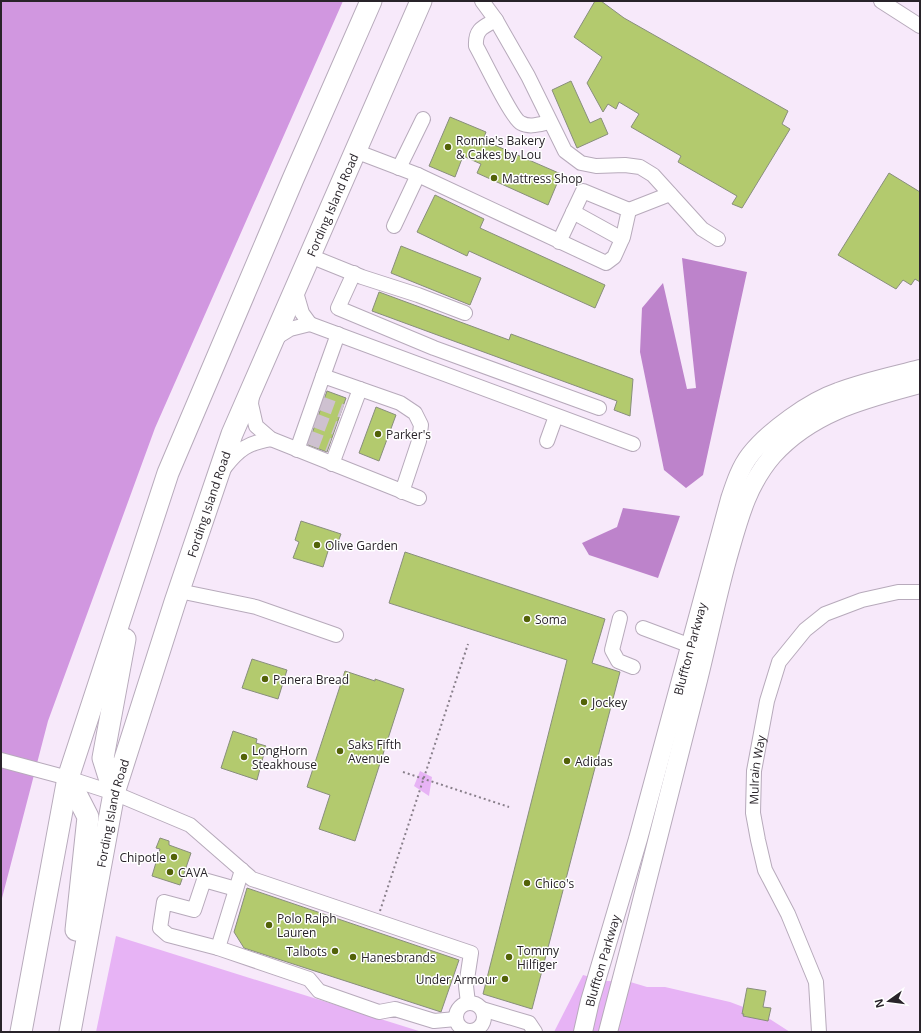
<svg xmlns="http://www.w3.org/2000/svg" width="921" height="1033" viewBox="0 0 921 1033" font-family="'Open Sans',sans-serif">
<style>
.green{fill:#e7b3f5}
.forest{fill:#d197e0}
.water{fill:#bd83cb}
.building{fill:#b3ca6e;stroke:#888e7c}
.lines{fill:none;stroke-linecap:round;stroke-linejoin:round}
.minor-tunnel{stroke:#cec1d0;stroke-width:14;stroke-dasharray:14 7;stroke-linecap:butt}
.minor-casing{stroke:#b7aabb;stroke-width:16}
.major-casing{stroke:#b7aabb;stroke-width:20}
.highway-casing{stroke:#b7aabb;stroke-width:23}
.path{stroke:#887f8a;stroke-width:2;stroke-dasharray:2 3;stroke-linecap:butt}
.minor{stroke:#fff;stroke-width:14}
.major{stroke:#fff;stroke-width:18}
.highway{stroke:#fff;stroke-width:21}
.poi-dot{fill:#526208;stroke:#fff;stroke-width:1.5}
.labels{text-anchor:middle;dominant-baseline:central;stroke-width:3;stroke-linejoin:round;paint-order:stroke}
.poi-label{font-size:12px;fill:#282329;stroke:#fff;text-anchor:start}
.street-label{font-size:12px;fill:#282329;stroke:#fff}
</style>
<rect width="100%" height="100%" fill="#f7e9fa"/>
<!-- green -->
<path class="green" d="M420,771L432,777L429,796L414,786Z
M116,936L422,1032H96Z
M583,975L605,981H627L647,987H665L730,1002L762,1014L790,1032H554Z"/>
<!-- forest -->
<path class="forest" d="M1,1H343L155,428L48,721L1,902Z"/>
<!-- water -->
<path class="water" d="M682,258L747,272L703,475L686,488L664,470L640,352L642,308L663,283L687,389L696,388Z
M623,508L680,516L658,578L589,555L582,543L617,527Z"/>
<!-- building -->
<path class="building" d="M595,1H601L624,18L788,111L782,124L790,129L742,208L732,204L737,196L678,162L681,156L631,127L639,114L619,102L616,109L608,104L603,112L587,83L602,57L574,37Z
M571,81L590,123L601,118L608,134L577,148L552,90Z
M450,117L486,132L483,140L561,174L548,205L477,173L481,164L463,156L455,177L429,166Z
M889,173L920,192V282L915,279L911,285L903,280L896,289L838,255Z
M435,195L484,219L480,228L605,285L595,308L469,251L467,256L417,232Z
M401,246L481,278L470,305L391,273Z
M379,292L509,340L511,334L633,379L630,416L614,410L617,401L372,311Z
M327,391L346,398L327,452L308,445Z
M376,407L396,415L379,461L359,453Z
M301,521L341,534L335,550L329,548L323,567L293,558L299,542L295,540Z
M405,552L605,619L592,663L620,672L532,1009L483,994L567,660L389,603Z
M252,659L287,670L278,699L242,688Z
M345,671L375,681V679L404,689L355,841L319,829L330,795L307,787Z
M233,731L257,739L256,743L266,746L257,780L221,768Z
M160,838L169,841V845L191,853L180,885L152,876L160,849L156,848Z
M247,888L459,960L441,1012L244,948L234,932Z
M747,988L766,991L763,1007L771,1008L768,1021L743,1016L744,1014H742Z"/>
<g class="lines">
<!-- minor-tunnel -->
<path class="minor-tunnel" d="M320,403L342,411
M314,420L335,428
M308,437L329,445"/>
<defs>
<g id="minor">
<path d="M482,1L496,20L528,76L565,151L581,163L596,166L625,165L640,167L653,175L702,229L718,239"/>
<path d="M881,1L920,26"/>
<path d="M496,20C483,27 475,29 476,46C483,58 512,119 521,123C530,128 540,124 550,122"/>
<path d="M355,151L418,175L606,263L614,257L623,237L629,210L583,191L559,242"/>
<path d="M399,168L423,119"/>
<path d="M629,210L670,194"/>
<path d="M573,212L622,239"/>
<path d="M394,226L418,175"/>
<path d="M310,256L362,277L418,295L465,313"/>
<path d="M354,273L338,308L434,348L599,408"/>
<path d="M310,324L633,444"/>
<path d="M274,339L290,329L310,324L302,313L295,289"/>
<path d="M323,376L338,334"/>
<path d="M252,395L251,404L256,426L271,439L419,498"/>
<path d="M547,441L556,416"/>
<path d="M297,450L323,376L400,403L415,413L421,425L419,441L402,492"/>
<path d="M332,464L360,389"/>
<path d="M225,467C239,449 248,443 271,439"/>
<path d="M179,591L256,607L336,635"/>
<path d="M620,618L612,650L618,661L633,667"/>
<path d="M643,628L691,646"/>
<path d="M1,760L68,778L114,793L190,825L252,879L471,953L466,986L468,1003"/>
<path d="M242,870L218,948L309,979L319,991L379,1012L395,1009L434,1021L456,1019"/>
<path d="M218,948L168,935L160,928L164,902L194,910L204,880L236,889"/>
<circle cx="470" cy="1017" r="14"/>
<path d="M482,1009L529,1023L535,1032"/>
<path id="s1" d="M819,1032L816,982L788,914L765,870L758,840L753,813L754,771L767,701L779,662L805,630L825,614L862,600L898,592H920"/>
</g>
<g id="major">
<path id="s2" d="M583,1032L590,1001L638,839L730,499C735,484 740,468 750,455C769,431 809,402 838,392C864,382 893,376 920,369"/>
<path d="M608,1032C639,915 668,798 698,680C708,640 716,600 727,560C738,522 746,486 773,455C813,411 865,399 920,384"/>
</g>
<g id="highway">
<path d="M68,778L88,817L76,930"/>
<path d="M114,793L103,758L125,639"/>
<path d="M21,1032L68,778L168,473L293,179L371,1"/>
<path id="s3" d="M70,1032L114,793L175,602L232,434L421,1"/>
</g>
</defs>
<!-- minor casing -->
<use href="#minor" class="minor-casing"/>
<!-- major casing -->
<use href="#major" class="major-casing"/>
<!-- highway casing -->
<use href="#highway" class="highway-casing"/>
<!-- path -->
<path class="path" d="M403,772L509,807
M380,911L468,644"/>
<!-- minor -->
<use href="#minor" class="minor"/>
<!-- major -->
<use href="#major" class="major"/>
<!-- highway -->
<use href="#highway" class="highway"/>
</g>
<!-- markers -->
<g class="poi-dot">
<circle cx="448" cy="147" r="4"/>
<circle cx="494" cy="178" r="4"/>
<circle cx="378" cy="434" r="4"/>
<circle cx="317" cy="545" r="4"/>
<circle cx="527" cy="619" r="4"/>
<circle cx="265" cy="679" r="4"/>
<circle cx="584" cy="702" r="4"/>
<circle cx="340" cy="751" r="4"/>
<circle cx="244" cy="757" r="4"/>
<circle cx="567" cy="761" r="4"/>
<circle cx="174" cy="857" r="4"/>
<circle cx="170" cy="872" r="4"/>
<circle cx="527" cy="883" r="4"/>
<circle cx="269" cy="925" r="4"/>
<circle cx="335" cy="951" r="4"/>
<circle cx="353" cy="957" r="4"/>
<circle cx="509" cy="957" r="4"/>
<circle cx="505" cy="979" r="4"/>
</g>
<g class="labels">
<!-- poi labels -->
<g class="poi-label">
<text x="456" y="140">Ronnie's Bakery<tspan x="456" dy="14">&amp; Cakes by Lou</tspan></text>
<text x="502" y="178">Mattress Shop</text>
<text x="386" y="434">Parker's</text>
<text x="325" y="545">Olive Garden</text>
<text x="535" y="619">Soma</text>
<text x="273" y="679">Panera Bread</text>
<text x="592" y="702">Jockey</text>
<text x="348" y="744">Saks Fifth<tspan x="348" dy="14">Avenue</tspan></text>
<text x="252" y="750">LongHorn<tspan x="252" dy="14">Steakhouse</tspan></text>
<text x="575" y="761">Adidas</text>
<text x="166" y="857" text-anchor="end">Chipotle</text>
<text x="178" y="872">CAVA</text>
<text x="535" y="883">Chico's</text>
<text x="277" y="918">Polo Ralph<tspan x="277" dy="14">Lauren</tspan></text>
<text x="517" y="950">Tommy<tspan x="517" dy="14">Hilfiger</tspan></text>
<text x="327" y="951" text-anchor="end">Talbots</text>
<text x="361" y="957">Hanesbrands</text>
<text x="497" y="979" text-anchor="end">Under Armour</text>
</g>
<!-- street labels -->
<g class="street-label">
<text stroke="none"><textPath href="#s3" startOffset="871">Fording Island Road</textPath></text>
<text stroke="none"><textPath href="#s3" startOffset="547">Fording Island Road</textPath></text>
<text stroke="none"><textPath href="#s2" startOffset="398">Bluffton Parkway</textPath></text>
<text stroke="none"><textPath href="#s1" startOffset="275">Mulrain Way</textPath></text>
<text stroke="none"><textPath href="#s3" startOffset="223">Fording Island Road</textPath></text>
<text stroke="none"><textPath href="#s2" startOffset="74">Bluffton Parkway</textPath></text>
</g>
</g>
<!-- border -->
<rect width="921" height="1033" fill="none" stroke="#282329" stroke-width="4"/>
<!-- north arrow -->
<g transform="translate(889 1001) rotate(256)" stroke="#ffffff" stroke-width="3" paint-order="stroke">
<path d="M0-3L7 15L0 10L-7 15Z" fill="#282329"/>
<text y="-6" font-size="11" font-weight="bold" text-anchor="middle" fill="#282329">N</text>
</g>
</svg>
